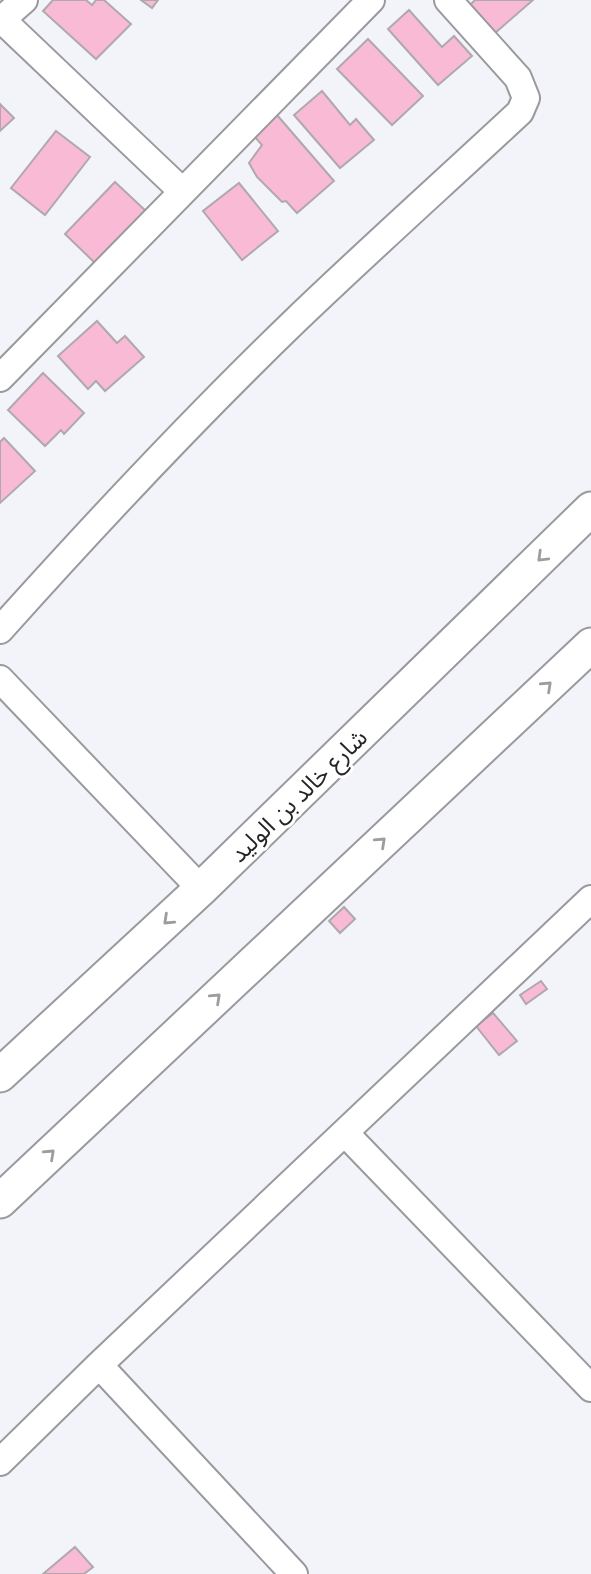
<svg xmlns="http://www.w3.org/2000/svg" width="591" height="1574" viewBox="0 0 591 1574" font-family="'Public Sans','Noto Sans Arabic',sans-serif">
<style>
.building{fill:#f9bad5;stroke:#afa9ab;stroke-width:2}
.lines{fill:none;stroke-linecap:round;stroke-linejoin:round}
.minor-casing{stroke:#99999e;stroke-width:30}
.major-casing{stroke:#99999e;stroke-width:37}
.minor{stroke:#fff;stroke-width:26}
.major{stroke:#fff;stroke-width:33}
.oneway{stroke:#9d9d9e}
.labels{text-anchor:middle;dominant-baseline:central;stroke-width:6;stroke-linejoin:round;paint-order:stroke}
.street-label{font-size:24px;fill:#262628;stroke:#fff}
</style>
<rect width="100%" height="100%" fill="#f3f4fa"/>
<!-- building -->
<path class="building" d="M53,0H86L92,5L96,0H104L131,24L96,59L43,11Z
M141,0H158L152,8Z
M475,0H533L495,33L470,5Z
M409,10L442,47L454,36L472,56L438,85L388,29Z
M368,39L423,96L392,125L337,69Z
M322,91L350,125L356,119L374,140L340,168L294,115Z
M0,104L14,118L0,131Z
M277,115L334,181L297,213L286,201L282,202L257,177L249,163L262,145L253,135Z
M56,131L90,157L45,215L11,188Z
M115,182L147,212L96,264L65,234Z
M239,183L278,231L242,260L203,211Z
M97,321L117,343L125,336L144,357L105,391L96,381L88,389L58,356Z
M43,373L84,413L64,434L61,430L45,446L8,410Z
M4,438L35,471L0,503V442Z
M344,907L355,919L340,933L329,921Z
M541,981L547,989L526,1004L520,995Z
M493,1013L517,1041L499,1055L476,1026Z
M75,1547L93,1567L84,1574H43Z"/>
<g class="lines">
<defs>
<path id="minor" d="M1,19L182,191
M0,21L24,0
M0,378L371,0
M0,630C96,523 194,418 298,318C371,248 446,181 520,112L526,98L518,78L448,0
M0,679L201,889
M345,1133L591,1388
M99,1365L294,1574
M0,1462L99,1365L591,899"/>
<path id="major" d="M0,1075L201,889L591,509
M0,1201L591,645"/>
</defs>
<!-- minor casing -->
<use href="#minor" class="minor-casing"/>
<!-- major casing -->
<use href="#major" class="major-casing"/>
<!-- minor -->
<use href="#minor" class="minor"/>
<!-- major -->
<use href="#major" class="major"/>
</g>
<!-- one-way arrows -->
<defs><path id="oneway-chevron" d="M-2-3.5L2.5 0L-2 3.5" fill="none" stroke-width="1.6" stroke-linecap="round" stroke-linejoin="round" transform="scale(1.75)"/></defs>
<g class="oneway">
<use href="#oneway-chevron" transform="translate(542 557) rotate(136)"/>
<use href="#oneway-chevron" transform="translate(547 686) rotate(-43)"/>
<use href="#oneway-chevron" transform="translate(381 842) rotate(-43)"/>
<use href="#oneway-chevron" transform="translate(168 920) rotate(137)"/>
<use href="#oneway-chevron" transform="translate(216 998) rotate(-43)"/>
<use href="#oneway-chevron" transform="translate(50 1154) rotate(-43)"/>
</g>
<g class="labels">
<!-- street labels -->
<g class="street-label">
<text transform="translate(298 795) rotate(-44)">شارع خالد بن الوليد</text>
</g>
</g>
</svg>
